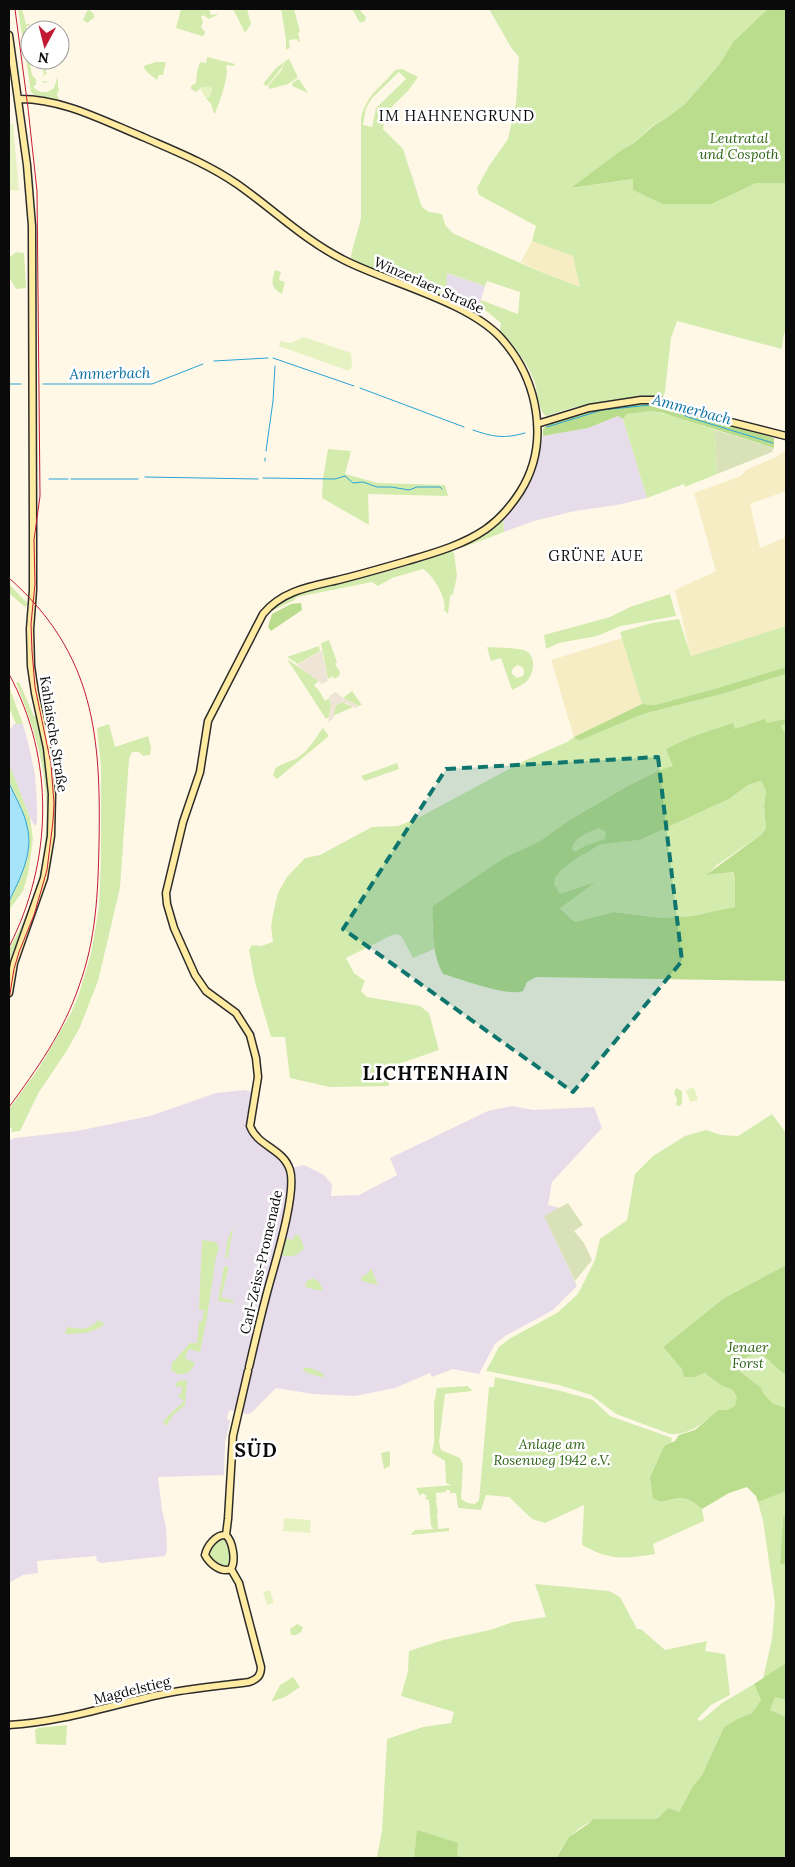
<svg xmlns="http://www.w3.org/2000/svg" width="795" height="1867" viewBox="0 0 795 1867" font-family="Lora,serif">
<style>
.industrial{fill:#e7ddea}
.farmland{fill:#f6edc5}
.green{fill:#d4ebae;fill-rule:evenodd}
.forest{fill:#b9dd8d;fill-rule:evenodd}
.cemetery{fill:#d8e1b8}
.pitch{fill:#e6f2c1}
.plaza{fill:#eee5d7}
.water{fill:#a7e4fa;stroke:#29a3d6}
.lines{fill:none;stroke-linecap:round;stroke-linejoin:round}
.stream{stroke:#29a3d6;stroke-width:1}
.secondary-casing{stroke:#2c2c2c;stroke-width:9}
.secondary{stroke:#ffeba2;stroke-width:6}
.tram{stroke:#c21a33;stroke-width:1}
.rail{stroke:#c21a33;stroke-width:1}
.marked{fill:#0f766e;fill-opacity:0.2;stroke:#0f766e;stroke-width:4;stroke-dasharray:10 6;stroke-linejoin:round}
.labels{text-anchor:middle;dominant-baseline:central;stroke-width:5;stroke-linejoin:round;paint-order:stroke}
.park-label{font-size:14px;font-style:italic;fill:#2f6517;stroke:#fff}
.street-label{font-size:14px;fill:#0a0a0a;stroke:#fff}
.neighbourhood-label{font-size:15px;letter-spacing:1px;fill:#0a0a0a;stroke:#fff}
.water-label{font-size:15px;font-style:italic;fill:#0c70a2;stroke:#fff}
.district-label{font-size:19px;font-weight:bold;letter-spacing:1px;fill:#0a0a0a;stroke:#fff}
</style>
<rect width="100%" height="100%" fill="#fff8e7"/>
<!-- industrial -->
<path class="industrial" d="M446,273L485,286L478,310L446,296Z
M618,416L623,419L647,498L617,505L575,511L534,521L504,532L503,520L519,503L532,479L543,436L588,428Z
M14,724H23L29,746L35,775L37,804V823L35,826L30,818L9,765V731Z
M244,1090L252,1092L246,1123L255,1139L278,1155L287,1169L304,1165L324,1175L332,1184L331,1196L359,1195L397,1175L390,1158L488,1111L513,1106L533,1110L594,1107L602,1128L552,1182L548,1205L560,1208L544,1216L577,1286L553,1310L505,1336L495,1344L479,1374L453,1369L432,1377L430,1373L395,1388L355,1396L313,1394L276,1388L251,1413L247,1414L229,1410L227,1419L230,1421L225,1442L224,1475L158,1477L162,1510L166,1527L167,1551L165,1556L101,1563L97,1561L96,1556L37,1561L38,1573L23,1575L9,1583V1141L15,1138L77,1131L150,1116L216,1093Z"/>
<!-- farmland -->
<path class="farmland" d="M532,241L574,256L580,287L541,272L521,262Z
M786,450V491L750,504L760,548L786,537V626L691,656L675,590L716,571L694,493L741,476L746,470L776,457Z
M622,638L642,704L574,737L551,660Z"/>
<!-- green -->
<path class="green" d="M18,9H22L26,24H30V25L26,26L28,35H30L28,38L30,60H34V65L30,63L32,75L36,79V85L33,86C38,94 47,94 54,88L58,76V87L59,89L57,94L59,100L34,95L31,92Z
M181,9H209L211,15L219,14L209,19L203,15L201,17L203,22L201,27L205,32L204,35L202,36L176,28Z
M233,9H247L251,24L245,33Z
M281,9H294L300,32L298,33L300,41L298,42L297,39L289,40L290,48L286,50V39Z
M352,9H359L366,17L365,21L360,23Z
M489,9H786V333H784L782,349L677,321L671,338L665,392L663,397L615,400L575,407L546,416C538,410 538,393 535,383C528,363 515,347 500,331L501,323L480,306L481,300L518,314L520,292L487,281L485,286L447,273L446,299L375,271L351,258C351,251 359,228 361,218V118C368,92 380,89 395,70L402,69L418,77L408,91L385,113L383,129L403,149L422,207L429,212L442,214L445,225L454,234L541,272L580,287L573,256L532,241L536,226L479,195L477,188L489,166L508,139L516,103L519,57L512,49ZM752,24L711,204H662L633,190L634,179L572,188L623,149L633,144L652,126L665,119L685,104L719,65L733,42ZM399,72L406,79L376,108L372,127L363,125L366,108L372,98Z
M89,10L93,13L95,17L87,23L83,20L87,11Z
M207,57L235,64L234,66L227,65L226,66C230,76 219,102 215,114L214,113L211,104L206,98L210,96L202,87L196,92L191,89V86L196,83L197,72L200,62L206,63Z
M289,59L297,75V78L288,84L270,89L268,87C273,78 283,72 285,61Z
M40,60H52L53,64L51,68L47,67L45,72L48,73L44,75V81L48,82L45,83L41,81H44L43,62Z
M156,62H166L163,75H159L157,80L147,72L143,66Z
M284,62L283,66L267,86L263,84L276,68Z
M299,79L308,93L292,86V83Z
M16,252L24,253L26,288L16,289L9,277V258Z
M275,270L281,272L279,280L285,282L282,294C271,288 271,282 275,270Z
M651,411L674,416L715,430L717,474L685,487L684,484L647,498L623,419L627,414Z
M328,449L351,451L345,474L378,483L445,485L448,496L368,494L369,525L322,498L323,478Z
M503,520L504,532L464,547L463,545L484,534Z
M451,551L454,553L457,576L453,594L450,596L448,614L444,610C448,599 432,574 423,569L392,578L378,586L372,582L297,597L293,601L273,610V608C304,586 341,582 378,574C402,568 427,559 451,551Z
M9,584L28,604L25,607L9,593Z
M670,594L676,616L621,626L597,636L559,643L546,649L544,635L610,617L630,607Z
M679,619L691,656L786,626V667L717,688L655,705L642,704L620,632L652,623Z
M329,640L337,662L335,664L340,672L339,676L334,679L333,676L328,679L321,643Z
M319,646L320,651L298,664L287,657Z
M487,647C498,648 511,647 523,650C537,653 535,674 526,682C522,685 516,688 512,690L501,658L491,661ZM518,665L523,668L524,672L523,676L517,678L512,674C511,670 513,667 518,665Z
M287,659L319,681L314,685L320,692L325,701L329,698L331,705L329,717L326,719Z
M786,674V773L730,786L606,843L640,840L729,799L748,785L761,781L766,791L764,806L766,828L762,834L717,865L707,875L732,872L735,878V907L727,910L693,916L660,918L614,912L575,922L560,907L595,883L560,895C559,892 555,887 554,884C551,873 579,856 588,851L570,856L568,831L774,722L735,729L732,724L691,737L667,749L674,766L660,770L626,787L568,821L540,841L504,858L432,923L434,949L413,958L402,937L397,934L392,935L346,958L354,973L365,981L361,991L367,997L420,1006L429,1013L439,1050L387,1068L389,1086L330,1087L290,1078L285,1037H271L255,982L249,950L252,945L261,946L273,942L271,927L273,914L278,893L287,877L305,858L320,855L372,827L398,826L418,818L526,760L567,742L574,737L579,741L643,714L722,694Z
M19,682L34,716L37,717C50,775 54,828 39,887C34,907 24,928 17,948H14L10,961C9,959 8,954 9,951C11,943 18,934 21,927C30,906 39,884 42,862C54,796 41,743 16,683Z
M9,687L23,724H16L9,707Z
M352,691L362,705L359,706L343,698Z
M342,702L353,707L333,716L336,705Z
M109,724L115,747L148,736L151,747L150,755L143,756L139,752H132L129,759L120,888L98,981L80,1027L66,1052L39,1092L20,1131L11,1132L12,1128H9V1109L39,1068L71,1013L79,994L91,954L99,907L101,858V766L97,728Z
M323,728L329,736L277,779L273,775L275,769C281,763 290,762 297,758C309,751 315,738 323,728Z
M9,763L30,818L33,839L28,874L23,891L9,910V901L21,877L27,857L29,840L22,809L9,783Z
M397,763L399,769L365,781L361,776Z
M676,1088L682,1091V1103L680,1106L676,1105L677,1099L674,1093Z
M772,1114L786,1133V1265L724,1298L663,1347L682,1369L695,1377L705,1373L786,1278V1517H783L780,1564L786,1565V1663L763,1679L772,1639L775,1603L763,1521L758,1502L772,1496L718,1410C703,1423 691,1435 670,1434L616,1414L591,1395L559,1385L486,1371L499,1347L509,1339L557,1313L578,1294L595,1260L600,1239L627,1220L635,1174L653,1156L685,1136L706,1130L721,1135L738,1136Z
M237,1223L233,1228L228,1257L225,1259C227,1245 227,1234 237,1223Z
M295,1235H299L304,1247L303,1250L294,1256H284L281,1254L285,1238L293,1240Z
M202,1240L216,1242L219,1248L216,1257L206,1323L200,1352L189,1349L185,1358L195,1363C191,1372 187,1375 177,1374L171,1370L172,1363L190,1343H197L199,1321L202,1322L204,1310H199Z
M224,1266L229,1267L221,1297L234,1301V1303L218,1301Z
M371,1268L378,1285L362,1281L361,1277L368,1273Z
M313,1278L319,1282L323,1290L321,1291L305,1287L306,1282Z
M98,1320L105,1324C92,1334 80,1334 65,1334L67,1327C80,1329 89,1331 98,1320Z
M304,1368H311L324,1374L323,1378C317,1374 311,1376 303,1370Z
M495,1377L561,1391L593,1400L610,1416L672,1438L671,1443L664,1446L650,1477L661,1502C682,1497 686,1495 702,1509L704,1521L653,1544L655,1554C624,1559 611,1561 582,1545L584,1505L545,1523L532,1519L509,1497L486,1495L481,1510L458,1508L456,1493H450V1490H446V1492L436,1493V1498H437L436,1501L438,1513L437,1514L438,1529L449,1528V1531L410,1535L415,1530L437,1529H434L431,1526L429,1500L425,1499L427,1496L422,1493L420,1496L416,1488L452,1485L446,1483L445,1461L432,1453L434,1443V1403L437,1388L467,1386L471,1389L472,1391L445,1394L439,1442L441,1450L460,1458L463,1465L461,1499L468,1503L475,1504L479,1500L489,1387H494Z
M185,1380L187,1382L185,1405L173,1415L166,1426L163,1421L184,1401L178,1396L182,1392L181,1390L183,1388L180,1386L178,1388L175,1385L178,1381Z
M390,1451V1466L384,1469L381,1453Z
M225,1538C231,1545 233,1559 229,1567L222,1568L210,1558L208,1554L218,1539Z
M535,1584L609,1591L620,1597L637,1629H641L665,1650L707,1641L705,1651L725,1654L730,1695L711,1705L697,1719L701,1721L722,1703L754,1684L761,1700L752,1713L737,1719L724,1727L702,1775L693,1786L679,1812L663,1814L655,1819H593C588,1824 582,1826 576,1831C568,1838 561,1848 556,1858H462L418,1830L414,1858L377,1857L382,1831L387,1739L423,1727L451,1723L454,1712L401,1696L408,1671L409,1651L443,1640L490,1630L513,1622L546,1617Z
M297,1624L303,1627L301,1632L296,1635H291L290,1629Z
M293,1677L300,1687L285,1697L271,1702L280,1685Z
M775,1696L786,1700V1717L770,1710Z
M67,1725L66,1745L36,1744L35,1730L38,1728Z"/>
<!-- forest -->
<path class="forest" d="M768,9H786V183H756L711,204H662L633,190V179L571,188L623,149L633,144L653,126L665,119L685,104L719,65L733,42Z
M646,402H664L698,417L774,438V448L663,413L651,411L627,414L623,419L618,416L588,428L543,436V429C558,413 623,405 646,402Z
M301,603L302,610L271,631L268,627L272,614L291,604Z
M786,667V674L722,694L643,714L579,741L574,737L642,704L655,705L717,688Z
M765,719L767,723L786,719V723L781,726L786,736V981L536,977L527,982L523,991C507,997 461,979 443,974C432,954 432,929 433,906L504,858L540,841L568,821L626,787L660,770L673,766L666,749L691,737L733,723L735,729ZM761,781L766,791L764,806L766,828L762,834L706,875L733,872L735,878V907L693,916L660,918L614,912L575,922L560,908L596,882L560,894L554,884L555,878L561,870L577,858L601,844L640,840L729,799L748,785ZM599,828L606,832L605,839L585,846L575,852L572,849C574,836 588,833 599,828Z
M786,1265V1371L784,1374L764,1356L757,1353L737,1361L738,1370L761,1388L763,1393L773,1404L786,1408V1491L758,1502L756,1496L747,1487L729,1493L702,1509C686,1495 681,1497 661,1502L653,1498L650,1477L664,1446L675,1441L679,1435L695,1430L718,1410H727L735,1406L737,1397L733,1390L721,1385L705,1373L695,1377H684L682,1369L663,1347L724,1298Z
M783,1517H786V1565L780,1564Z
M786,1663V1700L775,1697L770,1710L786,1717V1858H556L569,1837L588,1824L593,1819H655L659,1817L668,1808L679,1812L693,1786L702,1775L724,1727L737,1719L752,1713L761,1700L754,1684Z
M417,1830L458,1843L457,1855L462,1858H414Z"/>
<!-- cemetery -->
<path class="cemetery" d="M715,430L774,448L772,452L717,474Z
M568,1203L583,1225L574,1231L584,1243L592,1260L575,1281L544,1216Z"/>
<!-- pitch -->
<path class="pitch" d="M208,86L212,88V93L206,98L200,89Z
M9,124H13L19,191L9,190Z
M304,337L351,353L352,366L349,371L279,346L280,341L291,343Z
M694,1087L698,1100L690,1102L686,1090Z
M284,1518L311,1520L310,1533L283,1531Z
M270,1590L274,1603L267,1605L263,1592Z"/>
<!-- plaza -->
<path class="plaza" d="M322,650L328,681L322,684L297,665Z
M336,692L343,698L359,706L355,708L346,703H339L335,707L333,719L328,722L331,707L329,696Z"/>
<!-- water -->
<path class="water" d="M9,783C15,797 24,811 27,826C34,852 20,879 9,901Z"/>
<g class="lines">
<!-- stream -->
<path class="stream" d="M273,358L354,386
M214,361L268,358
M9,384H21
M43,384H152L203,364
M360,388L464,427
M547,427L602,410L650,405L667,408L691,418L773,443
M473,430C493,437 504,439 525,433
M266,451L273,401L275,366
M265,461V458
M145,477L258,479
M263,478L335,479L345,476L353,483L363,482L377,487H391L409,490L417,487H440L442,489
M49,479H68
M71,479H138"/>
<defs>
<path id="secondary" d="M9,35L27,165L32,226L33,532V590L30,629L31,666L35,693L47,748L52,794L51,836L44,878L14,963L9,993
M18,99C61,98 104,121 143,137C175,151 208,164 237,184C273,209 304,240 344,260C389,283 467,301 501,338C538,379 551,443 520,492C511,506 500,519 486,529C463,545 434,553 407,561C383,568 359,575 334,581C307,587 281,592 263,614L208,721L200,772L183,822L166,893L167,904L174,928L195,975L206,991L236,1013L250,1035L256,1058L258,1077L250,1126C258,1147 283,1148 290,1170C297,1193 275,1263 268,1289C261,1315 255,1341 249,1367
M537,424L589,408L641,400H658L707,416L786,436
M226,1535L228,1519L233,1436L248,1371
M226,1535C216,1534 207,1546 205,1555C210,1564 221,1573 231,1569
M226,1535C233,1542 236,1561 231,1569
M9,1725C61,1722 108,1706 158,1695C188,1688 219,1686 249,1682C258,1679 261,1675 261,1667L239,1583L231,1569"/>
</defs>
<!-- secondary casing -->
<use href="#secondary" class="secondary-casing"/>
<!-- secondary -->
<use href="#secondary" class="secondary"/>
<!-- tram -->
<path class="tram" d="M9,1000L14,969L19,952L34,915L47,870L53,821L54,804L51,764L35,687L32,651L31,624L35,584L34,540L40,496L37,191L28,108L15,9"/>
<!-- rail -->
<path class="rail" d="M9,578C95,654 101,737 99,844C98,893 96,940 79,986C64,1031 37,1069 9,1107
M9,674C55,759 53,861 9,947"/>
</g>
<!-- marked area -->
<path class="marked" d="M658,757L682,961L573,1092L343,929L446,769Z"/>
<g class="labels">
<!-- park labels -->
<g class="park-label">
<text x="739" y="138">Leutratal<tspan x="739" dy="16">und Cospoth</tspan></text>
<text x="748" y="1347">Jenaer<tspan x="748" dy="16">Forst</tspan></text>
<text x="552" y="1444">Anlage am<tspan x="552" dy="16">Rosenweg 1942 e.V.</tspan></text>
</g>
<!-- street labels -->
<g class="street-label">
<text transform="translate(429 285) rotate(24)">Winzerlaer Straße</text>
<text transform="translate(54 734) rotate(81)">Kahlaische Straße</text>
<text transform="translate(261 1262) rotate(-77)">Carl-Zeiss-Promenade</text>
<text transform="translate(132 1690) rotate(-14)">Magdelstieg</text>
</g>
<!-- neighbourhood labels -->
<g class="neighbourhood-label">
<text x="457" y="115">IM HAHNENGRUND</text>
<text x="596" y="555">GRÜNE AUE</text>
</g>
<!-- water labels -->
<g class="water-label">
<text transform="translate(110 373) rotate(-1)">Ammerbach</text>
<text transform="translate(692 409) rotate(15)">Ammerbach</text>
</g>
<!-- district labels -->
<g class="district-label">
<text x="436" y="1073">LICHTENHAIN</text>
<text x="256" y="1450">SÜD</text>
</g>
</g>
<!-- border -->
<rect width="795" height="1867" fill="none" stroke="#0a0a0a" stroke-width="20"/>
<!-- north arrow -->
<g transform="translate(45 45) rotate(187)"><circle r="24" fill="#ffffff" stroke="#9d9d9d"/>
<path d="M0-4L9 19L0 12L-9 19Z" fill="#c21a33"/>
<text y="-8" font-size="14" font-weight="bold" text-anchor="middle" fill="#0a0a0a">N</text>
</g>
</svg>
